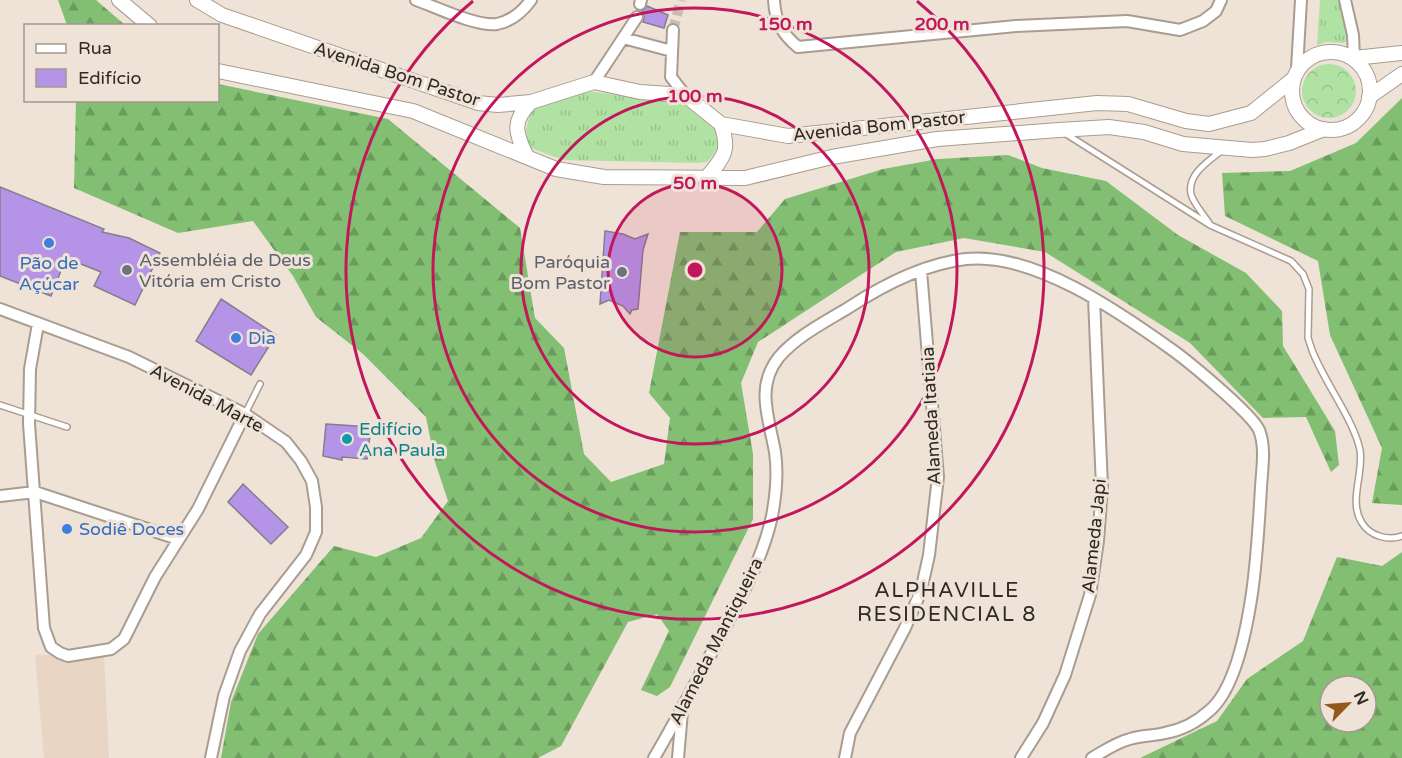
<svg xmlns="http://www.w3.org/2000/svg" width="1402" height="758" viewBox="0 0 1402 758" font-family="'Varela Round',sans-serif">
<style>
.built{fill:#e9d5c4}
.grass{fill:url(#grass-tufts)}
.forest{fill:url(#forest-firs);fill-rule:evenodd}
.park{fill:url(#park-crowns)}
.building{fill:#b594e8;stroke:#837e8c;stroke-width:1.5}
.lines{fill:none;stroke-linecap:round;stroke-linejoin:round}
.minor-tunnel{stroke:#c9bdb3;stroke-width:10;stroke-dasharray:10 5;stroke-linecap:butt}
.service-casing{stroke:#a99c91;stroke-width:8}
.minor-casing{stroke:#a99c91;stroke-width:14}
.tertiary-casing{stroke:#a99c91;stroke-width:16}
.service{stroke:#fff;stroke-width:5}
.minor{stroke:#fff;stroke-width:10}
.tertiary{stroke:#fff;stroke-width:14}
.ring{fill:none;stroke:#c2185b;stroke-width:3}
.shop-dot{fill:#3f7fe0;stroke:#efe2d6;stroke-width:2}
.worship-dot{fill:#6b7280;stroke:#efe2d6;stroke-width:2}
.culture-dot{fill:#0f9aa8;stroke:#efe2d6;stroke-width:2}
.labels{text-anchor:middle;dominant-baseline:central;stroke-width:6;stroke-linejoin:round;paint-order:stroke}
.street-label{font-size:18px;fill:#2f2a26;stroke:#efe2d6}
.worship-label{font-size:18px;fill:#5b616d;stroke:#efe2d6;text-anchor:start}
.shop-label{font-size:18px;fill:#366cbe;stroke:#efe2d6;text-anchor:start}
.culture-label{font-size:18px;fill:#0d838f;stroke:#efe2d6;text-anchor:start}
.quarter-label{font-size:21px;letter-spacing:1.5px;fill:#2f2a26;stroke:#efe2d6}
.centre{fill:#c2185b;stroke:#efe2d6;stroke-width:3}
.ring-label{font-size:18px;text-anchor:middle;font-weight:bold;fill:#c2185b;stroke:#efe2d6;stroke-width:6;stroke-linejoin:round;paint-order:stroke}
</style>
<defs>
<pattern id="grass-tufts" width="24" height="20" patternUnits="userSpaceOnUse" patternTransform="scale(1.5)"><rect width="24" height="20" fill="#b0e2a3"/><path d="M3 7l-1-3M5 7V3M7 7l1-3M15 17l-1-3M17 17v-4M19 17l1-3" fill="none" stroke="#98c28c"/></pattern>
<pattern id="forest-firs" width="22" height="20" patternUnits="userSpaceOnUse" patternTransform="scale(1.5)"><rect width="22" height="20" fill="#82bf72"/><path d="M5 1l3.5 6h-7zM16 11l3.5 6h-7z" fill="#6b9b5d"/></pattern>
<pattern id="park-crowns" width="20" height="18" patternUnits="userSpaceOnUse" patternTransform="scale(1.5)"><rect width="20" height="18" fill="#b0e2a3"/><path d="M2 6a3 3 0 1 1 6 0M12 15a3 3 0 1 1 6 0" fill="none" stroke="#98c28c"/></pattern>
</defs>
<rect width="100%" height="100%" fill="#efe2d6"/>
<!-- built -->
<path class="built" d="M35,655H104L109,758H44Z"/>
<!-- grass -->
<path class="grass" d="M1320,0H1339L1349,38L1344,43L1326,42L1317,45Z
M587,91L682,103L719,133C719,147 716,153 707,162L696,163L563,160L528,147L526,130L532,107Z"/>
<!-- forest -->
<path class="forest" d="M58,0H96L125,25H67Z
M218,84L388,119L520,228L535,318L564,348L584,454L611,482L664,464L670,418L649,393L680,232H757L785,199L883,169L938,159L1008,155L1042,168L1106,181L1178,235L1246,273L1282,311L1283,346L1335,431L1339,465L1331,472L1306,417L1263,418L1190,343L1045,252L964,238L896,252L758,342L741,383L753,454V519L670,687L657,696L641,690L669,631L657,614L628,622L561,746L538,758H221L231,702L258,634L334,546L376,557L421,538L448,501L435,462L426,417L363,354L316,317L293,276L253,221L178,233L74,188L76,101L218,100Z
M1402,98V505L1372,503L1382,448L1330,335L1318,261L1225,216L1222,173L1290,171L1356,143Z
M1402,552V758H1140L1217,721L1247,679L1303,641L1337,557L1382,566ZM1330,686H1366V722H1330Z"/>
<!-- park -->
<path class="park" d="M1302 91a27 27 0 1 1 54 0a27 27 0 1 1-54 0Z"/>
<!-- building -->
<path class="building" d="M647,6L668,15L664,28L643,22L644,17L642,11Z
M0,187L104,229L102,232L129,238L160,253L135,305L94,286L101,272L66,258L51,296L0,276Z
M605,231L623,234L635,239L648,234L643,250L638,309L632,310L630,314L623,306L609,300L600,304Z
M221,299L276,335L251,375L196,341Z
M326,424L371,427L367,459L342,457V460L323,456Z
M243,484L288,527L271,544L228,502Z"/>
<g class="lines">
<!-- minor-tunnel -->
<path class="minor-tunnel" d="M673,30L681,0"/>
<defs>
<path id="service" d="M1063,132L1210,225L1291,261L1303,274L1309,289L1308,338L1312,350C1324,382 1354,420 1360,450C1364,474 1348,501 1362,523C1370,536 1388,541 1402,536
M1209,223C1204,215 1193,203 1191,194C1187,174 1209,161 1221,151
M0,405L67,427
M245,414L260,384"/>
<path id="minor" d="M416,0C436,7 477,27 497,24C512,21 523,11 531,0
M774,0C775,21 782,34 798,47L1016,26L1127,21L1180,30L1203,21L1216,11L1221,0
M1345,0L1353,35L1354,58
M640,4L641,0
M673,30L671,77L685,95
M623,38L672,51
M1297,69L1301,0
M594,82L637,17
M0,309L129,357L245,414L286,442L301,461L312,481L316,507V532L306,555L260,614L240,651L224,696L211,758
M38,324L30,369L29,424L44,628L51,647L60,653L68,656L111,649L124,639L155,577L198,509L245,414
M0,496L35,492L178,539
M654,758C678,717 700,675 722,633C742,595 763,558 772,516C776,495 778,473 775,452C769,418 755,387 779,357C797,336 825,322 848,308C883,285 923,264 966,259C1033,252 1118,311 1171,349C1188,361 1252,414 1259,430C1266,447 1262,469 1261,487C1259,523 1257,558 1252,593C1247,627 1236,689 1209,711C1197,722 1181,730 1165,733C1154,736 1141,735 1130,739C1117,742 1104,751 1092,758
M678,758L682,712
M845,758L850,733L905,628L921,591L929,555L938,477L921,271
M1021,758L1043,723L1065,675L1090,595L1098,541L1102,487L1094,299"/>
<path id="tertiary" d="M119,0L150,26
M197,0L222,15L478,103L498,105L531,102L594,82L640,92L685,95L721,124L788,136L1097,103L1128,104L1186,121L1209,124L1251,113L1292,80
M1292 91a39 39 0 1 1 78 0a39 39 0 1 1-78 0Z
M1354,58L1402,53
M218,71L413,111L556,169L604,177L745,178L832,157L937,139L1059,130L1109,127L1144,132L1183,144L1252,150L1265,149L1289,143L1324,129
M1369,97L1402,74
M526,155C515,132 512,121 531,102
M707,177C725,156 730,150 721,124"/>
</defs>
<!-- service casing -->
<use href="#service" class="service-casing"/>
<!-- minor casing -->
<use href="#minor" class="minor-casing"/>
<!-- tertiary casing -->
<use href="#tertiary" class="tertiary-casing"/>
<!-- service -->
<use href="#service" class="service"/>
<!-- minor -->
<use href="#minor" class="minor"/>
<!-- tertiary -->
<use href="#tertiary" class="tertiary"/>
</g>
<!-- distance rings -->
<circle cx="695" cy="270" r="87" fill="#c2185b" fill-opacity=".12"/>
<g class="ring">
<circle cx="695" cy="270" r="87"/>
<circle cx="695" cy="270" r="174"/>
<circle cx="695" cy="270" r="262"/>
<path d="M917 1A349 349 0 1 1 473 1"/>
</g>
<!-- markers -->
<g class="shop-dot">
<circle cx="49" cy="243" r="6"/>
<circle cx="236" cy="338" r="6"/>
<circle cx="67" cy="529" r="6"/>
</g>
<g class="worship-dot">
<circle cx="127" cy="270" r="6"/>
<circle cx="622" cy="272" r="6"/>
</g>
<circle class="culture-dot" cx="347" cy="439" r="6"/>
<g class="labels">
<!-- street labels -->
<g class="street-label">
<text transform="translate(397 74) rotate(18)">Avenida Bom Pastor</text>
<text transform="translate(879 126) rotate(-6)">Avenida Bom Pastor</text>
<text transform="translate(207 398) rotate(28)">Avenida Marte</text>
<text transform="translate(931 416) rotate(-93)">Alameda Itatiaia</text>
<text transform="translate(1094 536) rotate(-84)">Alameda Japi</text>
<text transform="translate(716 641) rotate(-63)">Alameda Mantiqueira</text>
</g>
<!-- worship labels -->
<g class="worship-label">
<text x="139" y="260">Assembléia de Deus<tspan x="139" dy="21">Vitória em Cristo</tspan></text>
<text x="610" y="262" text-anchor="end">Paróquia<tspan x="610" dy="21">Bom Pastor</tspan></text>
</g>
<!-- shop labels -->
<g class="shop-label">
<text x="49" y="263" text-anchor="middle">Pão de<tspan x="49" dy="21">Açúcar</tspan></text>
<text x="248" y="338">Dia</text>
<text x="79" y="529">Sodiê Doces</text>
</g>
<!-- culture labels -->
<g class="culture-label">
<text x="359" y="429">Edifício<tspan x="359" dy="21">Ana Paula</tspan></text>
</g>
<!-- quarter labels -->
<g class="quarter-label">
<text x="947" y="590">ALPHAVILLE<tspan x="947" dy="24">RESIDENCIAL 8</tspan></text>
</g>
</g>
<circle cx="695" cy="270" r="9" class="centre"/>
<g class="ring-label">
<text x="942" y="30">200 m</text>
<text x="785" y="30">150 m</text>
<text x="695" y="102">100 m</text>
<text x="695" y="189">50 m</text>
</g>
<!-- legend -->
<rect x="24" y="24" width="195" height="78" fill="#efe2d6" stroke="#a29890" stroke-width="1.5"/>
<rect x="36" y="44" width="30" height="9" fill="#ffffff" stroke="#a29890" stroke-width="1.5"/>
<text x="78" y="54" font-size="18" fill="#2f2a26">Rua</text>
<rect x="36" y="69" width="30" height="18" fill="#b594e8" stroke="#a29890" stroke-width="1.5"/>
<text x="78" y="84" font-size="18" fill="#2f2a26">Edifício</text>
<!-- north arrow -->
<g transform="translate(1348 704) rotate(65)"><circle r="28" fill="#efe2d6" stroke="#a29890" stroke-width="1.5"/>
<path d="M0-4.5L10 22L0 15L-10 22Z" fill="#96571f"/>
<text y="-9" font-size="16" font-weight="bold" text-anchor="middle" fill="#2f2a26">N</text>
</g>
</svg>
